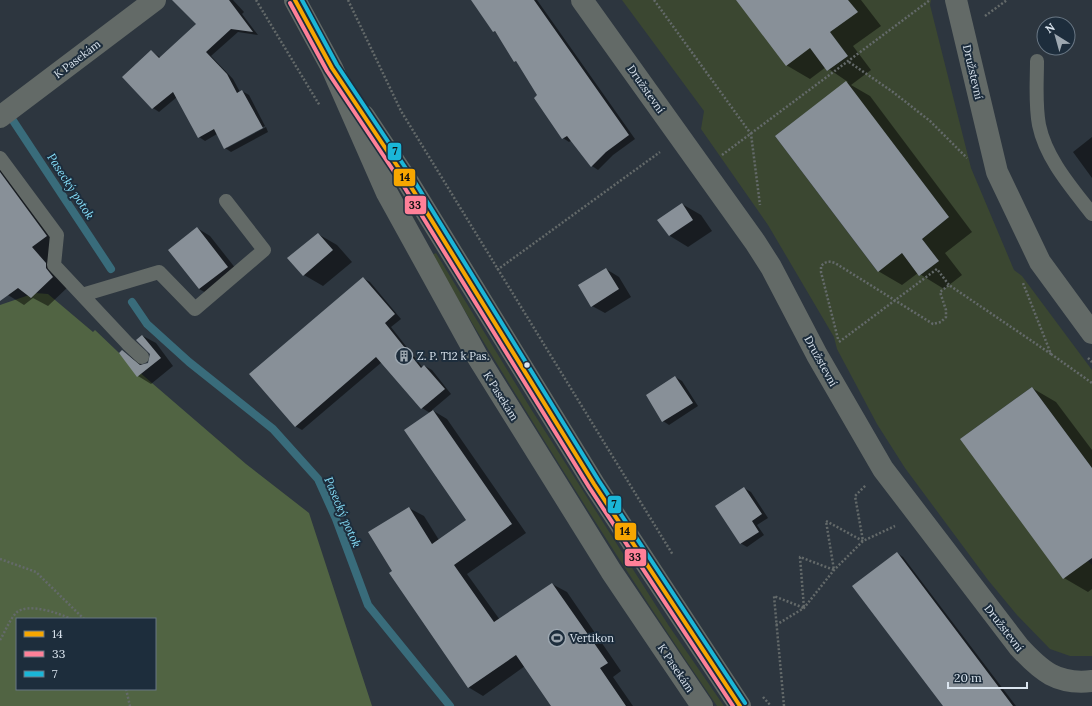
<svg xmlns="http://www.w3.org/2000/svg" width="1092" height="706" viewBox="0 0 1092 706" font-family="Lora,serif">
<style>
.green{fill:#3b4731;fill-rule:evenodd}
.forest{fill:#516443;fill-rule:evenodd}
.shadow{fill:#0007}
.lines{fill:none;stroke-linecap:round;stroke-linejoin:round}
.stream{stroke:#396c7b;stroke-width:8}
.building{fill:#889098}
.path{stroke:#646a6a;stroke-width:2.5;stroke-dasharray:2 2;stroke-linecap:butt}
.service{stroke:#636a67;stroke-width:14}
.minor{stroke:#636a67;stroke-width:22}
.tertiary{stroke:#636a67;stroke-width:22}
.bus-1-casing{stroke:#1d2d3c;stroke-width:7}
.bus-2-casing{stroke:#1d2d3c;stroke-width:7}
.bus-3-casing{stroke:#1d2d3c;stroke-width:7}
.bus-1{stroke:#f7a600;stroke-width:4}
.bus-2{stroke:#ff8098;stroke-width:4}
.bus-3{stroke:#1ab6d8;stroke-width:4}
.bus-dot{fill:#dbe5ef;stroke:#1d2d3c;stroke-width:1.5}
.labels{text-anchor:middle;dominant-baseline:central;stroke-width:4;stroke-linejoin:round;paint-order:stroke}
.street-label{font-size:11px;fill:#dbe5ef;stroke:#1d2d3c}
.poi-label{font-size:11px;fill:#dbe5ef;stroke:#1d2d3c;text-anchor:start}
.water-label{font-size:12px;font-style:italic;fill:#85def9;stroke:#1d2d3c}
.line-badge{stroke:#1d2d3c;stroke-width:1.5}
.pale-badge-label{font-size:11px;text-anchor:middle;font-weight:bold;fill:#111}
</style>
<rect width="100%" height="100%" fill="#2d363f"/>
<!-- green -->
<path class="green" d="M622,0H736L810,48L827,71L848,56L830,32L857,12L848,0H931L930,5L971,168L1014,270L1022,276L1092,370V468L1032,387L960,439L1092,565V656H1070L1050,649L1017,615L988,580L905,468L877,424L837,349L834,337L768,225L701,129L704,111ZM846,82L949,217L922,239L939,261L919,276L902,253L877,271L775,136Z
M436,253L531,409L669,626L724,706H717C618,562 526,413 436,263L432,255Z"/>
<!-- forest -->
<path class="forest" d="M35,293L48,294L93,332L95,330L138,371L246,464L309,513L372,706H0V305ZM17,619H155V689H17Z"/>
<!-- shadow -->
<path class="shadow" d="M184,0H233L244,12L242,14L258,35L238,32L211,56L233,79L240,92L242,91L249,95L265,126L227,146V148L266,127L268,132L231,152L225,148L217,134L205,141L199,137L177,97L159,112L153,108L151,51L161,58L197,25Z
M472,0H537L635,139L613,155L598,170L592,166L572,140L569,142L563,138L539,95L518,63Z
M738,0H861L881,26L853,46L871,70L851,85L870,96L972,232L945,253L962,275L944,289L918,273L902,285L878,271L776,136L848,82L826,67L810,79L786,65Z
M1092,137V178L1073,152Z
M0,163L63,245L48,257L62,274L69,286L48,306L33,298L24,305L8,295L0,285Z
M682,204L701,215L712,231L688,247L670,236Z
M197,228L210,236L240,274L212,296L199,289Z
M318,234L337,245L352,262L323,286L304,275L289,258Z
M606,269L619,277L631,297L605,313L592,306Z
M363,278L370,282L401,319L391,327L423,368L425,366L432,370L451,394L432,410L447,419L526,533L467,574L500,620L552,584L567,592L621,671L613,677L633,706H552L525,666L483,696L468,687L409,508L424,516L439,540L468,520L430,413L422,408L382,362L302,430L295,426Z
M143,336L156,343L173,366L151,384L138,376L122,351L143,365L149,364L151,354Z
M675,377L682,381L698,406L669,425L663,421L647,395Z
M1032,388L1056,402L1092,450V589L1088,592L1064,578Z
M744,488L751,492L768,518L757,525L764,535L747,547L740,543Z
M897,553L903,557L1016,706H944Z"/>
<g class="lines">
<!-- stream -->
<path class="stream" d="M10,116L111,269
M132,302L147,324L189,362L273,429L318,479L336,519L368,605L450,706"/>
</g>
<!-- building -->
<path class="building" d="M172,0H229L253,32L231,29L206,52L227,74L237,93L242,90L263,128L224,149L214,129L198,138L173,92L152,109L122,77L151,50L159,58L196,24Z
M471,0H534L629,135L606,152L591,167L567,136L562,139L534,98L537,95L516,61L514,62L495,31L493,32Z
M736,0H848L858,12L830,32L848,56L827,71L810,48L786,66Z
M846,81L949,217L922,239L939,261L919,276L902,253L878,272L775,136Z
M0,172L47,236L32,247L46,263V268L53,277L31,298L18,288L0,301Z
M682,203L693,220L669,236L657,220Z
M197,227L228,267L199,289L168,250Z
M318,233L333,250L303,276L287,258Z
M606,268L619,289L591,307L578,285Z
M363,277L395,314L385,323L421,368L424,365L445,389L421,409L376,357L295,427L249,374Z
M142,335L161,358L137,377L119,353L122,350L140,365L148,363L150,354L136,340Z
M675,376L693,403L662,422L646,395Z
M1032,387L1092,468V558L1063,579L960,439Z
M433,410L512,524L454,565L494,622L552,583L608,663L600,668L626,706H551L516,655L468,688L389,573L392,571L368,532L409,507L432,544L466,520L404,430Z
M744,487L762,514L752,521L759,532L740,544L715,506Z
M897,552L949,621L1013,706H943L852,586Z"/>
<g class="lines">
<!-- path -->
<path class="path" d="M256,0L320,106
M348,0L401,111L673,555
M654,0L751,134L760,205
M985,16L1007,0
M849,62L893,92L930,121L967,158
M722,155L930,0
M497,270L660,152
M838,339L821,272V266C826,261 829,261 835,263L933,324L941,322L946,317V310L940,292L949,285L1051,354L1023,283
M839,342L937,269L949,285
M1051,354L1092,383
M1088,358L1092,362
M0,559L36,572L84,619
M776,625L804,608L834,570L863,541L895,526
M0,640C5,632 10,619 16,613C27,602 59,613 71,619
M126,689L130,706
M763,697L771,706
M784,706L774,596L804,608L800,557L834,570L826,521L863,541L855,496L866,485"/>
<!-- service -->
<path class="service" d="M1037,61C1037,82 1035,104 1039,125C1046,159 1072,188 1092,214
M0,158L57,235L54,265L128,344L142,357
M82,295L159,272L195,309L264,250L226,201"/>
<!-- minor -->
<path class="minor" d="M582,0L755,242L771,267L817,355L883,469L1019,647C1041,671 1057,685 1092,681
M956,0L997,172L1040,262L1092,333
M0,117L155,0"/>
<!-- tertiary -->
<path class="tertiary" d="M295,0L332,68L387,193L477,356L611,571L702,706
M364,116L408,182L594,484L740,706"/>
<defs>
<path id="bus-1" d="M295,0L332,68L408,182L594,484L740,706"/>
<path id="bus-2" d="M290,3L327,71L403,185L589,487L733,706"/>
<path id="bus-3" d="M302,0L337,65L413,179L599,481L745,703"/>
</defs>
<!-- bus-1 casing -->
<use href="#bus-1" class="bus-1-casing"/>
<!-- bus-2 casing -->
<use href="#bus-2" class="bus-2-casing"/>
<!-- bus-3 casing -->
<use href="#bus-3" class="bus-3-casing"/>
<!-- bus-1 -->
<use href="#bus-1" class="bus-1"/>
<!-- bus-2 -->
<use href="#bus-2" class="bus-2"/>
<!-- bus-3 -->
<use href="#bus-3" class="bus-3"/>
</g>
<!-- icons -->
<defs>
<symbol id="building-ring" viewBox="-11 -11 22 22"><circle r="9.5" fill="#1d2d3c" stroke="#9ea8b1" stroke-width="1.5"/><path d="M-4-6H4V6H1V3H-1V6H-4ZM-2.5-4.3h1.7v1.8h-1.7ZM.8-4.3h1.7v1.8H.8ZM-2.5-1h1.7V.8h-1.7ZM.8-1h1.7V.8H.8Z" fill="#9ea8b1"/></symbol>
<symbol id="stadium-ring" viewBox="-11 -11 22 22"><circle r="9.5" fill="#1d2d3c" stroke="#9ea8b1" stroke-width="1.5"/><path d="M0-5a6.5 5 0 1 0 0 10a6.5 5 0 1 0 0-10ZM-3.5-1.8h7v3.6h-7Z" fill="#9ea8b1"/></symbol>
</defs>
<g fill-rule="evenodd">
<use href="#building-ring" x="394" y="346" width="20" height="20"/>
<use href="#stadium-ring" x="547" y="628" width="20" height="20"/>
</g>
<!-- markers -->
<circle class="bus-dot" cx="527" cy="365" r="3.5"/>
<g class="labels">
<!-- street labels -->
<g class="street-label">
<text transform="translate(77 59) rotate(-37)">K Pasekám</text>
<text transform="translate(973 72) rotate(77)">Družstevní</text>
<text transform="translate(646 89) rotate(55)">Družstevní</text>
<text transform="translate(821 361) rotate(61)">Družstevní</text>
<text transform="translate(501 396) rotate(58)">K Pasekám</text>
<text transform="translate(1004 628) rotate(52)">Družstevní</text>
<text transform="translate(676 668) rotate(56)">K Pasekám</text>
</g>
<!-- poi labels -->
<g class="poi-label">
<text x="417" y="356">Z. P. T12 k Pas.</text>
<text x="570" y="638">Vertikon</text>
</g>
<!-- water labels -->
<g class="water-label">
<text transform="translate(71 186) rotate(57)">Pasecký potok</text>
<text transform="translate(343 512) rotate(67)">Pasecký potok</text>
</g>
</g>
<g class="line-badge">
<rect x="387" y="142" width="15" height="19" rx="4" fill="#1ab6d8"/>
<rect x="393" y="168" width="23" height="19" rx="4" fill="#f7a600"/>
<rect x="404" y="195" width="23" height="20" rx="4" fill="#ff8098"/>
<rect x="607" y="495" width="15" height="19" rx="4" fill="#1ab6d8"/>
<rect x="614" y="522" width="23" height="19" rx="4" fill="#f7a600"/>
<rect x="624" y="548" width="23" height="19" rx="4" fill="#ff8098"/>
</g>
<g class="pale-badge-label">
<text x="395" y="155">7</text>
<text x="405" y="181">14</text>
<text x="415" y="209">33</text>
<text x="614" y="508">7</text>
<text x="625" y="535">14</text>
<text x="635" y="561">33</text>
</g>
<!-- legend -->
<rect x="16" y="618" width="140" height="72" fill="#1d2d3c" stroke="#697784"/>
<rect x="24" y="631" width="20" height="6" fill="#f7a600" stroke="#697784"/>
<text x="52" y="638" font-size="12" fill="#dbe5ef">14</text>
<rect x="24" y="651" width="20" height="6" fill="#ff8098" stroke="#697784"/>
<text x="52" y="658" font-size="12" fill="#dbe5ef">33</text>
<rect x="24" y="671" width="20" height="6" fill="#1ab6d8" stroke="#697784"/>
<text x="52" y="678" font-size="12" fill="#dbe5ef">7</text>
<!-- north arrow -->
<g transform="translate(1056 36) rotate(323)"><circle r="19" fill="#1d2d3c" stroke="#697784"/>
<path d="M0-3L7 15L0 10L-7 15Z" fill="#9ea8b1"/>
<text y="-6" font-size="11" font-weight="bold" text-anchor="middle" fill="#dbe5ef">N</text>
</g>
<!-- scale -->
<path d="M948 682v6h79v-6" fill="none" stroke="#dbe5ef" stroke-width="2"/>
<text x="954" y="682" font-size="12" fill="#dbe5ef" stroke="#1d2d3c" stroke-width="3" paint-order="stroke">20 m</text>
</svg>
